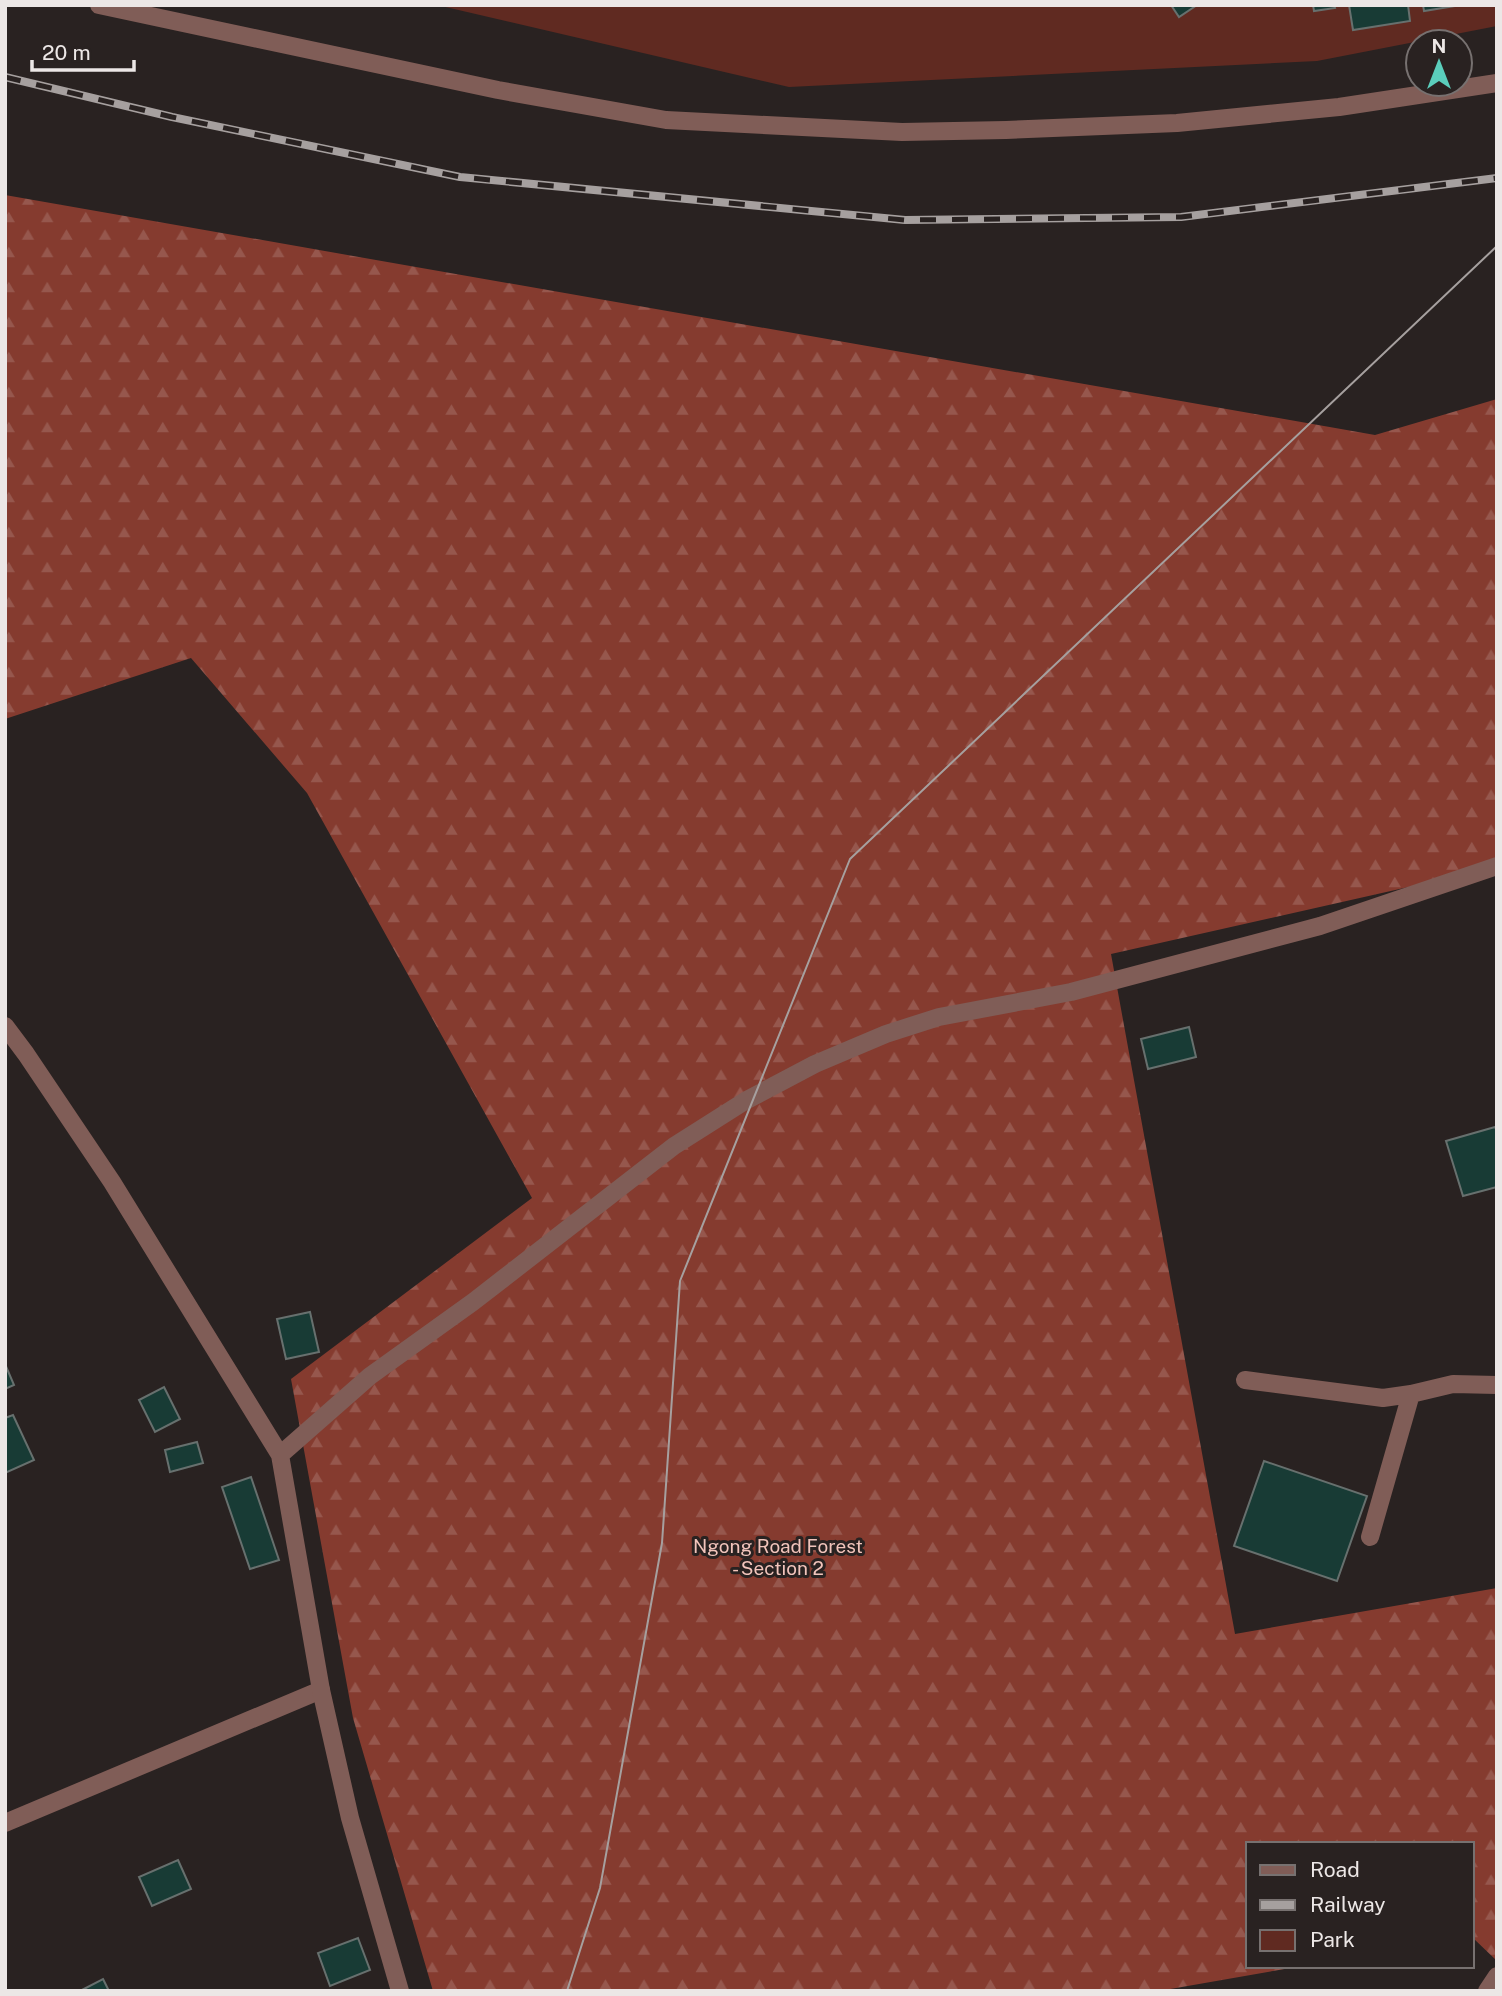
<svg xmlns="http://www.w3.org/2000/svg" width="1502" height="1996" viewBox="0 0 1502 1996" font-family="'Public Sans',sans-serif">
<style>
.green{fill:#602a21}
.forest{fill:url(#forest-firs)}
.building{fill:#183b35;stroke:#67706e;stroke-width:2}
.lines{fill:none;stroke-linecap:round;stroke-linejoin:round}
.service{stroke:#805d57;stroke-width:18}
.minor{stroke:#805d57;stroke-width:18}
.tram{stroke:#a6a09f;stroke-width:2}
.rail-casing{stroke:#a6a09f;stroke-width:8}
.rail{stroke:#292221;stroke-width:5;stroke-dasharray:16;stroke-linecap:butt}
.labels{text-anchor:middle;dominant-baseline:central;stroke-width:6;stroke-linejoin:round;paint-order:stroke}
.park-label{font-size:19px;fill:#f2c4bb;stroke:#292221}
</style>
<defs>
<pattern id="forest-firs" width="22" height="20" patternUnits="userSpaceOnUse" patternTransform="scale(1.75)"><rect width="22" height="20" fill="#853b2f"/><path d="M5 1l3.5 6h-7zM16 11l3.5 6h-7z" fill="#96574d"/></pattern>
</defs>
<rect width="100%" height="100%" fill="#292221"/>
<!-- green -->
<path class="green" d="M437,5H1497V26L1317,61L789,87Z"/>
<!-- forest -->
<path class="forest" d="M5,195L1375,435L1497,399V867L1111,954L1235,1634L1497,1588V1961L1472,1937V1844H1248V1966H1302L1159,1991H433L353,1718L291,1379L532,1198L307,793L191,658L5,719Z"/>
<!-- building -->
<path class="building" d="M1171,5H1197L1179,17Z
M1313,5H1334L1335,8L1314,11Z
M1349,5H1408L1410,21L1353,30Z
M1423,5H1461L1424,11Z
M1189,1027L1196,1057L1148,1069L1141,1039Z
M1495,1127L1497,1132V1187L1463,1196L1446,1141Z
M310,1312L319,1352L286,1359L277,1319Z
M5,1364L14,1385L5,1389Z
M164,1387L180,1419L155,1432L139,1400Z
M13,1415L34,1460L5,1473V1418Z
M197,1442L203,1463L170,1472L165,1450Z
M1264,1461L1367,1496L1337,1581L1234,1546Z
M251,1477L279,1560L250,1569L222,1487Z
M178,1860L191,1889L152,1906L139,1877Z
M358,1938L370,1970L330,1986L318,1953Z
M103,1979L109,1991H80Z"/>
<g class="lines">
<!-- service -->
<path class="service" d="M1245,1380L1383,1398L1411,1394L1453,1384L1497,1385
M1370,1537L1411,1394
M5,1823L321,1690"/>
<!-- minor -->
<path class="minor" d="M99,5L498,90L666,120L902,132L1006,130L1177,123L1339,107L1497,83
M5,1026L26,1054L112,1182L280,1455
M400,1991L350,1818L321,1690L280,1455L370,1376L473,1302L674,1146L745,1101L815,1064L886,1034L939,1017L1071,992L1320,926L1497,866
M1487,1991L1497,1976"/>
<!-- tram -->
<path class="tram" d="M567,1991L600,1888L662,1543L680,1281L850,859L1497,246"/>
<defs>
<path id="rail" d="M5,77L172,117L460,177L905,220L1181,217L1497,178"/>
</defs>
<!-- rail casing -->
<use href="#rail" class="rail-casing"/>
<!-- rail -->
<use href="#rail" class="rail"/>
</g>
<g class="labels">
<!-- park labels -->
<g class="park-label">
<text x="778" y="1546">Ngong Road Forest<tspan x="778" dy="22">- Section 2</tspan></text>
</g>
</g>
<!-- border -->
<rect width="1502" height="1996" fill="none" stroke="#ece7e6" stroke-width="14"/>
<!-- legend -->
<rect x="1246" y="1842" width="228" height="126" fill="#292221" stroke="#777170" stroke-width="2"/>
<rect x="1260" y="1865" width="35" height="10" fill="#805d57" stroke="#777170" stroke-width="2"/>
<text x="1310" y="1877" font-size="21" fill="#ece7e6">Road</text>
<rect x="1260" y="1900" width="35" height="10" fill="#a6a09f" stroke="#777170" stroke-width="2"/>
<text x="1310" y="1912" font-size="21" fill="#ece7e6">Railway</text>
<rect x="1260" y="1930" width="35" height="21" fill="#602a21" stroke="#777170" stroke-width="2"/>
<text x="1310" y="1947" font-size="21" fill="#ece7e6">Park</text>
<!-- north arrow -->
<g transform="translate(1439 63)"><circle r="33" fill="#292221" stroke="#777170" stroke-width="2"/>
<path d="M0-5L12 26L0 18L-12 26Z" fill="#5bcebc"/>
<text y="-10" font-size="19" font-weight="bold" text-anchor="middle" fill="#ece7e6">N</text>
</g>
<!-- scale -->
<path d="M32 60v10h102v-10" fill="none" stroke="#ece7e6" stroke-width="3.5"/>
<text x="42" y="60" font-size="21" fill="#ece7e6" stroke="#292221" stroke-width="5" paint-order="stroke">20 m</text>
</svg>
